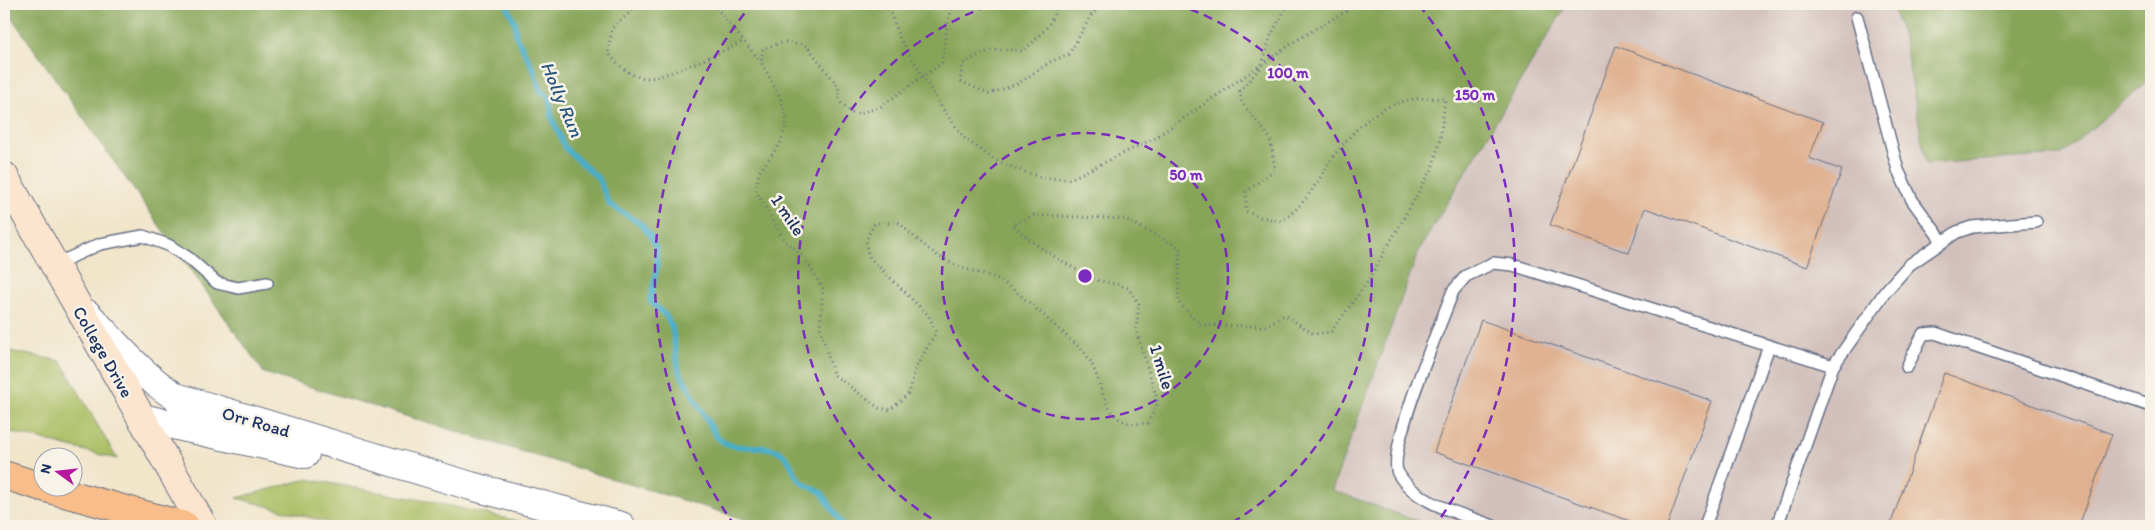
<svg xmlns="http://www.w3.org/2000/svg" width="2155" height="530" viewBox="0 0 2155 530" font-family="Itim,sans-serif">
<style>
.industrial{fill:#d1c0bc}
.green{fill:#aabe63;stroke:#627660}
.forest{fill:#87a559;stroke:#516a5c}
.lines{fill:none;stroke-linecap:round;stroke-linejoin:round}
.stream{stroke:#48adc8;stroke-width:5.5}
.building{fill:#e0b292}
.service-casing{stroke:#666f84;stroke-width:14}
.tertiary-casing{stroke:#666f84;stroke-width:30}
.secondary-casing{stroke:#666f84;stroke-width:30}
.motorway-casing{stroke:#666f84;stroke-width:30}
.path{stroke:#666f84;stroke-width:3;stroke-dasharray:1 4;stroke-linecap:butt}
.service{stroke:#fff;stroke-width:11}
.tertiary{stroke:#fff;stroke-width:28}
.secondary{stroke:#fce5cf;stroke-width:28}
.motorway{stroke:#f8bd88;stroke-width:28}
.ring{fill:none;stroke:#7b2cbf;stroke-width:2.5;stroke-dasharray:9 6}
.labels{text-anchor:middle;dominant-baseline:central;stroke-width:5;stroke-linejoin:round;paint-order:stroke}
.street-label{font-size:18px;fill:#1b2f5e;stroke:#f7f3e8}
.water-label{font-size:19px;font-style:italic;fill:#28557e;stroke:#f7f3e8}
.centre{fill:#7b2cbf;stroke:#f7f3e8;stroke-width:2.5}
.ring-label{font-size:15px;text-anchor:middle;font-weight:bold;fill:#7b2cbf;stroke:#f7f3e8;stroke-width:5;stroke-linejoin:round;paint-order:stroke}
</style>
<rect width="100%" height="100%" fill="#f7f3e8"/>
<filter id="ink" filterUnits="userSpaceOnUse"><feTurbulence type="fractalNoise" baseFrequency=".02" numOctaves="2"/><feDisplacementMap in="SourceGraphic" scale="10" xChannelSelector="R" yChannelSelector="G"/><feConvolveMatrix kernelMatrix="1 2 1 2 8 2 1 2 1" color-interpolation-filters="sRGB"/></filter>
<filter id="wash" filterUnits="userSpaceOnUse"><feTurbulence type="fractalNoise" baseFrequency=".0096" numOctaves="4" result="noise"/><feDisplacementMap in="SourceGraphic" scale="20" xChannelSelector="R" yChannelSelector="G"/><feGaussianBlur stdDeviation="1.12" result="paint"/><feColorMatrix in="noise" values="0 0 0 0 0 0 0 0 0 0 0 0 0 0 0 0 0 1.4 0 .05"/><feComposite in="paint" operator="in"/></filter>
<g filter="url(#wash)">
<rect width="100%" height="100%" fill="#f1e5ca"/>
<!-- industrial -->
<path class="industrial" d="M1567,4H1892L1905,44L1926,163L2061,155L2151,78V526H1431L1332,491L1419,250Z"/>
<!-- green -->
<path class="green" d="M4,350L61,361L117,459L4,430Z
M307,479L427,501L541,526H342L237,498Z"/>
<!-- forest -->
<path class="forest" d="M4,4H1567L1419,250L1332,490L1431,526H767L264,373L4,7Z
M1892,4H2151V78L2061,155L1926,164L1905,44Z"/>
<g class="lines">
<!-- stream -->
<path class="stream" d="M506,4L515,23L516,36L534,70L540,90L550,99L552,118L565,148L599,179L609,204L641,224L651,237L656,249L657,267L650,301L666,316L672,327L679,371L716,436C734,455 757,441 778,451C794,459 791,476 804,484C810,488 816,488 822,493L843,526"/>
</g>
<g id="blocks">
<!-- building -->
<path class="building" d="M1616,46L1823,122L1809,158L1842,170L1807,267L1645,208L1629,253L1550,225Z
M1481,320L1712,401L1667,526H1644L1434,452Z
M1944,373L2112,434L2079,526H1890Z"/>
</g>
</g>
<g filter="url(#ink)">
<use href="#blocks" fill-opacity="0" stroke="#666f84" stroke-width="1"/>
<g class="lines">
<defs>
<path id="service" d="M1857,17L1898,170L1912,200L1942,241
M54,265L100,244L143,236L168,245L190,259L217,283L238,288L267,283
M1907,367L1923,334L1935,333L2151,406
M1493,526C1463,514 1415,504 1398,473C1386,451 1442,321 1453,291L1466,276L1493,263L1513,265L1833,366
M1705,526L1769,346
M1777,526L1833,366L1885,292L1909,265L1957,232L1972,227L2036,222"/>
<path id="tertiary" d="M87,314C115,343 141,375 176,397L471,486L621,526
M141,418L305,454"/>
<path id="secondary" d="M4,176L203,526"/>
<path id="motorway" d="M4,475L42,487
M46,488L185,526"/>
</defs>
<!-- service casing -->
<use href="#service" class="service-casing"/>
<!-- tertiary casing -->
<use href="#tertiary" class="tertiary-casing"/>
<!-- secondary casing -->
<use href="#secondary" class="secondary-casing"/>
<!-- motorway casing -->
<use href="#motorway" class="motorway-casing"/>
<!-- path -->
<path class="path" d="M640,4L612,28L608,53C619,65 628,76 645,78C662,80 726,50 744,41
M713,4L761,62
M888,4L898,35L942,108L965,139L998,162L1042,178L1070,179L1155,138L1303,36L1359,4
M954,4L952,7L946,30L942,63L880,107L859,114L852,113L840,102L838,86L807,46L786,42L763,48L761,62L780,97L787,121L780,144L759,172L756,191L784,240L805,258L823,289L820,326L833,374L879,408L890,410L909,393L916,367L936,332L929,316L870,258C863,243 867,236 875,223H899C918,240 936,258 960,267C974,272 992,275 1003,282C1030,301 1054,326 1079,347C1109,372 1093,431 1148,423L1158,402L1136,330L1139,304L1128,288C1118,284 1108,283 1098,280C1081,274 1023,239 1013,224L1034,215L1125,219L1180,248L1178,302L1200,325L1265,326L1285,315L1314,334L1331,332L1366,284L1432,169L1440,140L1445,99C1395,93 1366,115 1336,153C1317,179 1310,202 1281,221L1259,217L1246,211V192L1275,169L1270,138L1242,103L1240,91L1261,67L1271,35L1288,4
M1054,4C1059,20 1034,42 1022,51C993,48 988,49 963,64L960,81L989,94L1019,83L1050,62L1069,54L1092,14L1102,4"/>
<!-- service -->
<use href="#service" class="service"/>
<!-- tertiary -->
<use href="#tertiary" class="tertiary"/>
<!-- secondary -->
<use href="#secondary" class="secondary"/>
<!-- motorway -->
<use href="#motorway" class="motorway"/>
</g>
</g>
<!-- distance rings -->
<g class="ring">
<circle cx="1085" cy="276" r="143"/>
<path d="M944 526A287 287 0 0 1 994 4M1176 4A287 287 0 0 1 1226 526"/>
<path d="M735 526A430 430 0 0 1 751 5M1419 5A430 430 0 0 1 1435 526"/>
</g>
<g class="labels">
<!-- street labels -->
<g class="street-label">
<text transform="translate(788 215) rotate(56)">1 mile</text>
<text transform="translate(103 352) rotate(60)">College Drive</text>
<text transform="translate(1162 367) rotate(73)">1 mile</text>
<text transform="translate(256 422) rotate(16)">Orr Road</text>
</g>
<!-- water labels -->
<g class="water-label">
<text transform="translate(562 99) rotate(67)">Holly Run</text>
</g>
</g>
<circle cx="1085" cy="276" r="8" class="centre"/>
<g class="ring-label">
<text x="1288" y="78">100 m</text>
<text x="1475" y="100">150 m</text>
<text x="1186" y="180">50 m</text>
</g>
<!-- margin -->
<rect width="2155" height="530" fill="none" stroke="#f7f3e8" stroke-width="20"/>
<!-- north arrow -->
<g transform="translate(58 472) rotate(285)"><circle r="24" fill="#f7f3e8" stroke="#9fa5b1"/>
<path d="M0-4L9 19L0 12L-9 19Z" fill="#b5179e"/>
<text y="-8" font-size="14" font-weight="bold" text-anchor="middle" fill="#1b2f5e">N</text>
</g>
</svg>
